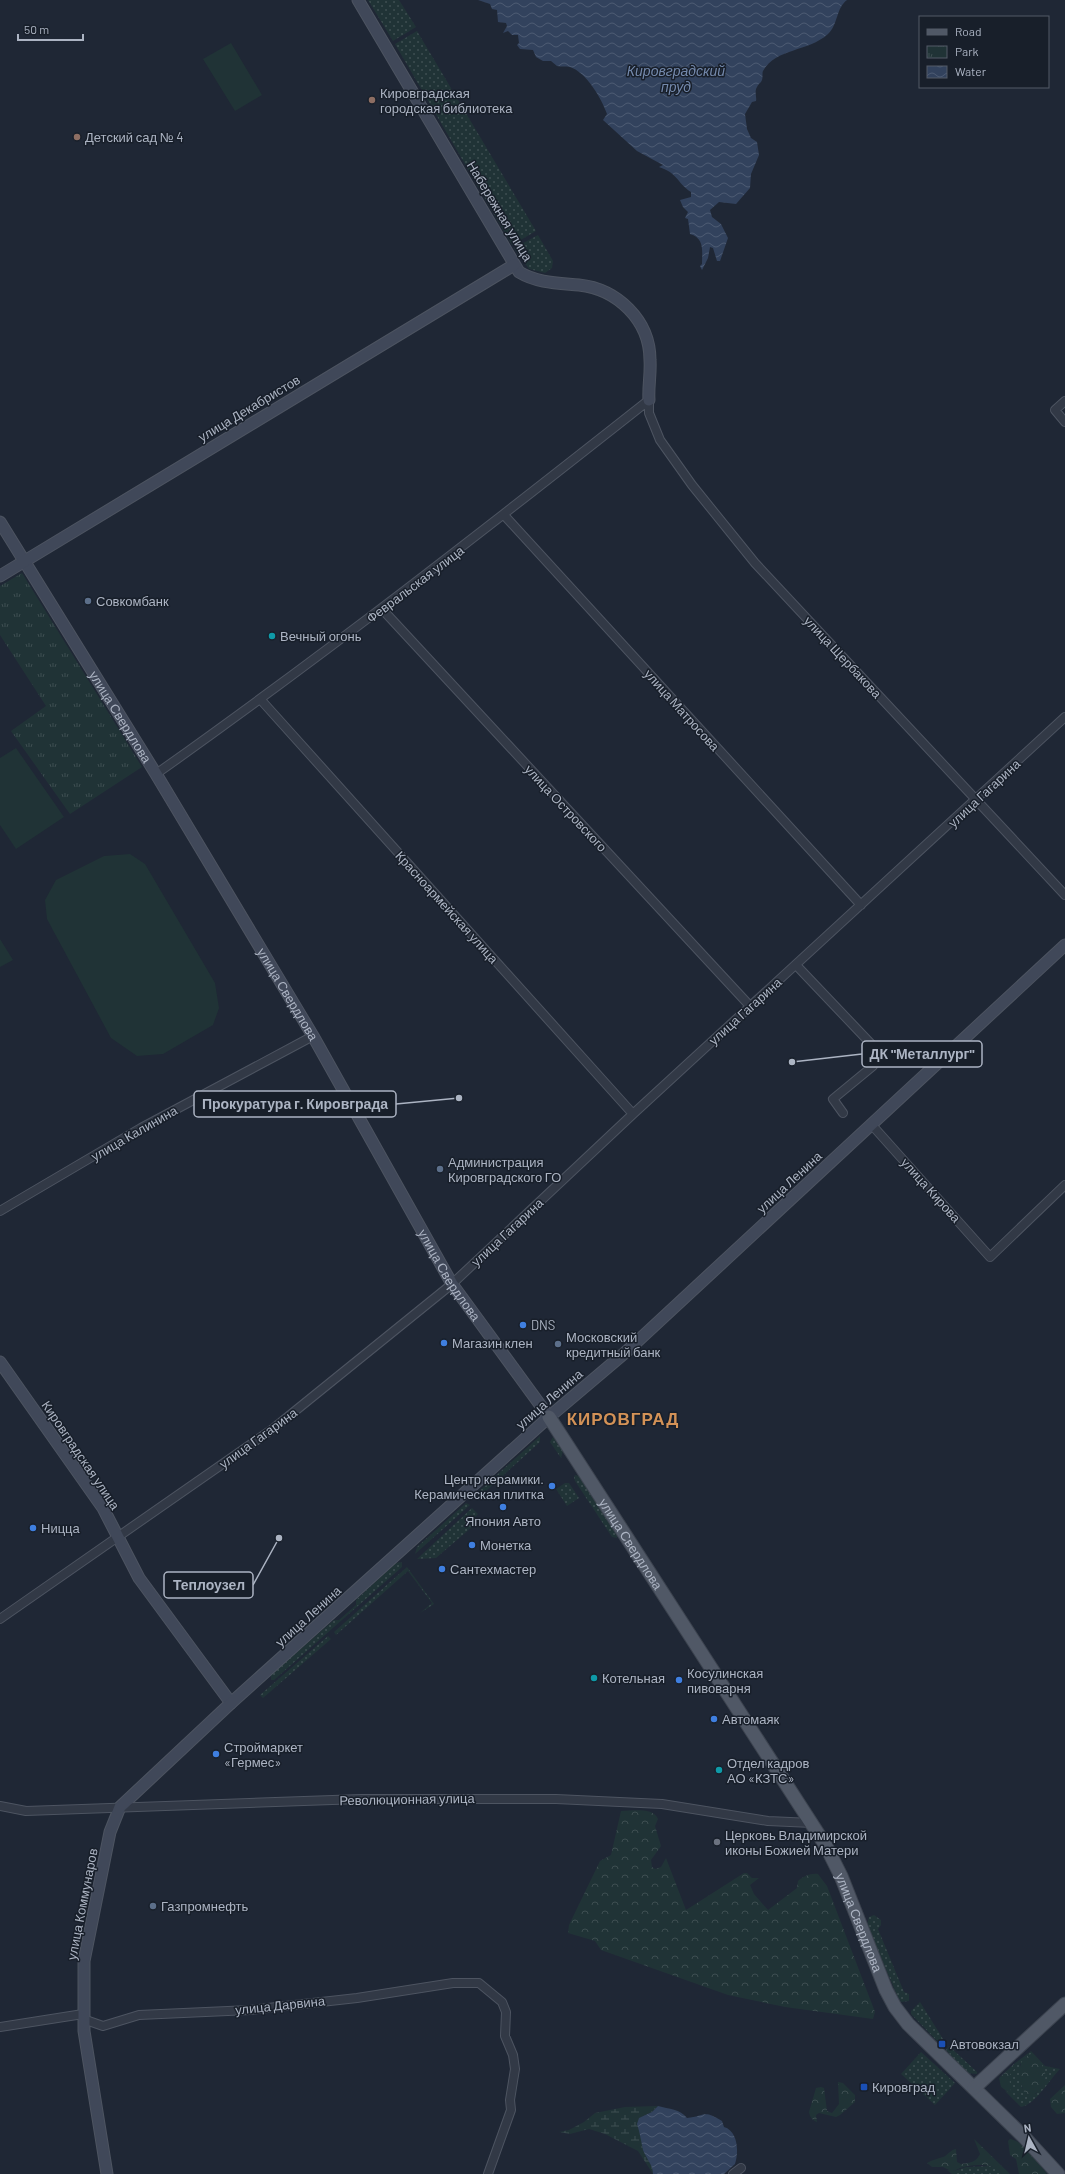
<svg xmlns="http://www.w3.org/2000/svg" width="1065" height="2174" viewBox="0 0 1065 2174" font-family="Barlow,sans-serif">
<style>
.grass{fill:url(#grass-dots);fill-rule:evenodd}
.forest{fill:url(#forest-crowns)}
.wetland{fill:url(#wetland-marsh)}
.park{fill:url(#park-tufts)}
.pitch{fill:#203336}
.water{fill:url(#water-waves)}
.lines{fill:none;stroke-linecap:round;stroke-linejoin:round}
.street-casing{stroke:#4d5461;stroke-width:10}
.secondary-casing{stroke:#4d5461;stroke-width:13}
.primary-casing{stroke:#3c434f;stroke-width:15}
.street{stroke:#323946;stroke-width:8}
.secondary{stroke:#404859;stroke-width:11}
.primary{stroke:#505866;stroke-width:13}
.education-dot{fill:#8d6e63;stroke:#181f2a;stroke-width:1.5}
.service-dot{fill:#5c6f8a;stroke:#181f2a;stroke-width:1.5}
.culture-dot{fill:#0f9aa8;stroke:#181f2a;stroke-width:1.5}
.shop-dot{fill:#3f7fe0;stroke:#181f2a;stroke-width:1.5}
.worship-dot{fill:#6b7280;stroke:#181f2a;stroke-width:1.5}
.transit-dot{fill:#1a4fb4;stroke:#181f2a;stroke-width:1.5}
.labels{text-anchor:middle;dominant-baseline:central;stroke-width:3;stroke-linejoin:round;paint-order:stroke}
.poi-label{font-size:13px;fill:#acb4c3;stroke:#181f2a;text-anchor:start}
.street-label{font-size:13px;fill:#acb4c3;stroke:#181f2a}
.water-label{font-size:14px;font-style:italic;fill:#7489ac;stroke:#181f2a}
.district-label{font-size:17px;font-weight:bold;letter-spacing:1px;fill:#d39257;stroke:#181f2a}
.leader{fill:none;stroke:#acb4c3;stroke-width:1.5}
.callout-dot{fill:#acb4c3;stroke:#181f2a;stroke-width:1.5}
.callout{fill:#181f2a;stroke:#acb4c3;stroke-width:1.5}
.callout-label{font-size:14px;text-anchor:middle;font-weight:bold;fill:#acb4c3}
</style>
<defs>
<pattern id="grass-dots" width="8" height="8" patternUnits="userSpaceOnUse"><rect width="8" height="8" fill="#203336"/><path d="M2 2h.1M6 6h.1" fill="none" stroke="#3e4e51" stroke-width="1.8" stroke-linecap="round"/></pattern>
<pattern id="forest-crowns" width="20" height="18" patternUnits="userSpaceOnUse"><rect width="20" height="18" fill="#203336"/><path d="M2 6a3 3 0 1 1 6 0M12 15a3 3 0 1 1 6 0" fill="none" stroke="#3e4e51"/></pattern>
<pattern id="wetland-marsh" width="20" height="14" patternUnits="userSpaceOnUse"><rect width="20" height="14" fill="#203336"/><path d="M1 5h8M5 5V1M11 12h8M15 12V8" fill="none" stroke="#3e4e51"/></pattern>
<pattern id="park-tufts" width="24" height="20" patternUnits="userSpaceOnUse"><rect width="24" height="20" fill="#203336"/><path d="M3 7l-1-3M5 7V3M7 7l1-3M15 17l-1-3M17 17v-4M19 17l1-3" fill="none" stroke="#3e4e51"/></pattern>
<pattern id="water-waves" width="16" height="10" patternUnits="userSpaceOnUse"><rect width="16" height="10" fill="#32425d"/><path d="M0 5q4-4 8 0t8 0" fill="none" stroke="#4d5b73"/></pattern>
</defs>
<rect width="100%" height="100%" fill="#1f2735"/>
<!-- grass -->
<path class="grass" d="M368,0H399L416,27L393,41Z
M417,31L536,231L512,245L395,44Z
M538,235L553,261L552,268L545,273L529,269L514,248Z
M540,1436V1442L477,1499L478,1492Z
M553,1437L563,1451L561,1458L550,1442Z
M575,1475L580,1476L617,1534V1538L612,1537L575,1481L574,1477Z
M565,1483H569L579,1498L567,1506L556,1489Z
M466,1503L470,1505L415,1554L417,1547Z
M472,1508L478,1514L469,1523L472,1527L436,1558L417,1559Z
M400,1562L402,1563V1567L274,1680H271V1675L334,1620H339L356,1605V1600L396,1563Z
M407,1567L434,1604L420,1613L432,1603L408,1571L336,1635L334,1632Z
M328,1636L331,1639L263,1698L260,1695Z
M874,1915L881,1920V1925L878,1929L904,1992L909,1994V2001L901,2002L897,1995L867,1925L869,1917Z
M920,2002L943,2039L939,2043L911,2014V2011Z
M949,2046L977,2072V2074L967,2073L946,2050Z
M1031,2051L1045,2066L1060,2069C1050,2079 1035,2105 1021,2107L1005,2091L1008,2092L1009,2075L1014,2069V2064ZM1020,2063L1039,2088L1036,2094L1022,2088Z
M921,2052L955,2083L935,2105L901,2074Z
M990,2166L997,2168L1002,2174H952L947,2170L954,2171L966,2167Z"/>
<!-- forest -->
<path class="forest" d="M621,1811C632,1811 653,1807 658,1819L655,1826L661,1846L651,1860L652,1867L655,1869L661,1867L666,1858L686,1910L744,1873H747L752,1878H759L750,1885L754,1894L768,1910L797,1888L798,1881C803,1877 810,1873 818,1874L827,1886L875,2012L873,2019L785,2007L728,1995L601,1950L595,1941L568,1933L569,1925L600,1861L611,1855Z
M1031,2054C1049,2067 1051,2083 1032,2096L1025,2094C1019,2081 1015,2059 1031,2054Z
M1014,2064V2069L1009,2076L1011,2091L1008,2092L1001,2087L999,2078Z
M838,2082L843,2083L855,2095V2102L840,2115L836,2117L819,2113L816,2115L817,2122C812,2120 810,2117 809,2112L816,2088L821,2087L824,2088L827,2111L832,2113L839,2104Z
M1065,2085V2113L1057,2114L1051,2107L1050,2099Z
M974,2139L1010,2174H1002C996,2162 971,2164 960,2168C956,2170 955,2171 951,2171L943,2167H932L927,2163C932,2160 937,2159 943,2157C947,2156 950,2150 956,2149L957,2162L961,2164C969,2163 977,2162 980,2154Z
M1010,2139C1026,2142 1037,2162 1047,2174H1019L1016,2159L1010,2155L1008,2141Z"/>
<!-- wetland -->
<path class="wetland" d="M658,2106L652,2112L643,2116C642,2127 640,2140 644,2151C647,2159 653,2165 653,2174L638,2151L605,2134L589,2129L570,2134L559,2132L569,2130L584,2122L595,2113L625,2107Z"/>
<!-- park -->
<path class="park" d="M22,573L142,767L70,814L11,731L46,706L0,635V586Z"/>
<!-- pitch -->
<path class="pitch" d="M231,43L262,95L235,111L203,59Z
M16,748L64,817L16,849L0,825V758Z
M130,854L145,864L215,983L219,1008L213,1025L163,1054L137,1056L111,1038L47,919L45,900L56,880L104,856Z
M0,939L13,960L0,967Z"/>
<!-- water -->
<path class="water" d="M478,0H847C836,8 838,25 828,34C808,52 776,48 763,71C762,73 763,77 762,80C761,83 758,84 757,87C754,92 757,97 756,101L752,102L745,114L747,129L751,138L757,142L759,155L751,174L750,188L736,204L719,202L710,210L712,217L721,224L728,238L720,261H717L713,248L710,247L708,258L702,270L700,266L702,264C702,252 705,238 690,234L688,219L685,218L688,212L683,207L680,200L691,197V192C676,182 678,173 659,167L663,165L637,151L603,120L607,114C602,99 586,72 570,67C566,66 561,67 557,66L551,61H543L536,57L533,50L520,49L517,45L519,43L518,35H512L508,31L503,33L507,26L506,23L498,22L497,10L492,9L490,4Z
M658,2106C669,2109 680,2109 687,2118C705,2116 703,2109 722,2121L724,2127C738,2131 739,2152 735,2164L724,2174H653C653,2165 646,2158 643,2150C641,2141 640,2133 637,2124L639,2118L652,2112Z"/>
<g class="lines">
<defs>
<path id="street" d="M649,400V413L660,440L692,485L755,563L1065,895
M1065,401L1055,410L1065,422
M504,515L861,905
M382,609L750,1006
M261,700L633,1114
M156,774C324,655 487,528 649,400
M796,965L874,1047L873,1066L833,1099L843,1113
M871,1124L990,1257L1065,1185
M0,1211L141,1128L313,1036
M0,1619L274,1428L452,1284L633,1114L1065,717
M0,1806L26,1811L361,1799H556L662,1804L768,1821L812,1823
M83,2019L103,2026L139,2015L250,2010L357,1998L453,1983H479L502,2002L506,2012L505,2036L513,2055L515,2069L510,2100L511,2110L488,2174
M0,2027L83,2014
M733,2174L741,2168"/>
<g id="secondary">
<path d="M358,0L519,272C537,283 558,283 579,285C617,289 650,320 650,360C651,374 648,387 649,400"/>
<path id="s1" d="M0,522L156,774L313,1036L452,1284L549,1417"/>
<path d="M0,576L514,265"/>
<path d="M0,1362L103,1508L139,1578L231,1703"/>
<path d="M107,2174L84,2031V1961L110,1832L120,1807L231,1703L549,1417L627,1351L1065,945"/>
</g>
<g id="primary">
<path id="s2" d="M549,1417L826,1846L841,1876L886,1990L895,2007L908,2024L1025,2138L1058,2174"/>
<path d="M974,2088L1065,2004"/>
</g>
</defs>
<!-- street casing -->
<use href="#street" class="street-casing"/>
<!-- secondary casing -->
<use href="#secondary" class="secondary-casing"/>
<!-- primary casing -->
<use href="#primary" class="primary-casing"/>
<!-- street -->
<use href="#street" class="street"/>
<!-- secondary -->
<use href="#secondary" class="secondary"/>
<!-- primary -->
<use href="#primary" class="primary"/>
</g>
<!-- markers -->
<g class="education-dot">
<circle cx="372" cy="100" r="4"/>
<circle cx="77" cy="137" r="4"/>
</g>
<g class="service-dot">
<circle cx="88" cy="601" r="4"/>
<circle cx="440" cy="1169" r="4"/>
<circle cx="558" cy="1344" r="4"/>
<circle cx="153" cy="1906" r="4"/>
</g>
<g class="culture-dot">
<circle cx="272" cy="636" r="4"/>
<circle cx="594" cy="1678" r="4"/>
<circle cx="719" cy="1770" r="4"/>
</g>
<g class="shop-dot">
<circle cx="523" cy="1325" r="4"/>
<circle cx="444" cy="1343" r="4"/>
<circle cx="552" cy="1486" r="4"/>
<circle cx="503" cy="1507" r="4"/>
<circle cx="33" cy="1528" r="4"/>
<circle cx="472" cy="1545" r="4"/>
<circle cx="442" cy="1569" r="4"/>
<circle cx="679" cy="1680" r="4"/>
<circle cx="714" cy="1719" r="4"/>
<circle cx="216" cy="1754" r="4"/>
</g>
<circle class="worship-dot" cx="717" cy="1842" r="4"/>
<g class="transit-dot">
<rect x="938" y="2040" width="8" height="8" rx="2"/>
<rect x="860" y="2083" width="8" height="8" rx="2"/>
</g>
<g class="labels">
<!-- poi labels -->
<g class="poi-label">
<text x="380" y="93">Кировградская<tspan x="380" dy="15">городская библиотека</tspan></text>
<text x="85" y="137">Детский сад № 4</text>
<text x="96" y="601">Совкомбанк</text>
<text x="280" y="636">Вечный огонь</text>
<text x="448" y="1162">Администрация<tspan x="448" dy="15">Кировградского ГО</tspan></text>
<text x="531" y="1325">DNS</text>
<text x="566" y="1337">Московский<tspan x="566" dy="15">кредитный банк</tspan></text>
<text x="452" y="1343">Магазин клен</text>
<text x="544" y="1479" text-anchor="end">Центр керамики.<tspan x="544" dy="15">Керамическая плитка</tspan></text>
<text x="503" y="1521" text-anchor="middle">Япония Авто</text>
<text x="41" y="1528">Ницца</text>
<text x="480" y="1545">Монетка</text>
<text x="450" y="1569">Сантехмастер</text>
<text x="687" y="1673">Косулинская<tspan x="687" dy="15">пивоварня</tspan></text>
<text x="602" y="1678">Котельная</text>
<text x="722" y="1719">Автомаяк</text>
<text x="224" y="1747">Строймаркет<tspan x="224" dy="15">«Гермес»</tspan></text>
<text x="727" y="1763">Отдел кадров<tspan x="727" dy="15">АО «КЗТС»</tspan></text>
<text x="725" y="1835">Церковь Владимирской<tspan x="725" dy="15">иконы Божией Матери</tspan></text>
<text x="161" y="1906">Газпромнефть</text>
<text x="950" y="2044">Автовокзал</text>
<text x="872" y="2087">Кировград</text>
</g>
<!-- street labels -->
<g class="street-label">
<text transform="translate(500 211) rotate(59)">Набережная улица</text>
<text transform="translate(249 408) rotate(-31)">улица Декабристов</text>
<text transform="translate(415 584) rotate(-37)">Февральская улица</text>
<text transform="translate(843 657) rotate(47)">улица Щербакова</text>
<text transform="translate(682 710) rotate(48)">улица Матросова</text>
<text stroke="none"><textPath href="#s1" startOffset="229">улица Свердлова</textPath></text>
<text transform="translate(984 793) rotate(-43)">улица Гагарина</text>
<text transform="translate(566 808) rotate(47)">улица Островского</text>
<text transform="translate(447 907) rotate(48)">Красноармейская улица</text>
<text stroke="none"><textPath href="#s1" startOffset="553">улица Свердлова</textPath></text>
<text transform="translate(745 1011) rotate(-42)">улица Гагарина</text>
<text transform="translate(134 1133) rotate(-30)">улица Калинина</text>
<text transform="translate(789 1182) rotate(-43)">улица Ленина</text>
<text transform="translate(931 1190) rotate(48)">улица Кирова</text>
<text transform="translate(507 1232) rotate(-43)">улица Гагарина</text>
<text stroke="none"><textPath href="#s1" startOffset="877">улица Свердлова</textPath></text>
<text transform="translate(549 1399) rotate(-41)">улица Ленина</text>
<text transform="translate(258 1438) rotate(-36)">улица Гагарина</text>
<text transform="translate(81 1455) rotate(56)">Кировградская улица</text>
<text stroke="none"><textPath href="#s2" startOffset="151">улица Свердлова</textPath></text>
<text transform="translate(308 1616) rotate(-42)">улица Ленина</text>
<text transform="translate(407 1799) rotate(-1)">Революционная улица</text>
<text transform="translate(82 1904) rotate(-79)">улица Коммунаров</text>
<text stroke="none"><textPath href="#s2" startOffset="594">улица Свердлова</textPath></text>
<text transform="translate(280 2005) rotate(-6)">улица Дарвина</text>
</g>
<!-- water labels -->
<g class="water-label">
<text x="676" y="70">Кировградский<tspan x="676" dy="16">пруд</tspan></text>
</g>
<!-- district labels -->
<g class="district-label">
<text x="623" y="1418">КИРОВГРАД</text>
</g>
</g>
<!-- callouts -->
<path class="leader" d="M792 1062L862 1054M459 1098L396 1104M279 1538L253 1585"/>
<g class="callout-dot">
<circle cx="792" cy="1062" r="4"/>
<circle cx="459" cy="1098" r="4"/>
<circle cx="279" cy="1538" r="4"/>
</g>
<g class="callout">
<rect x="862" y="1041" width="120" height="26" rx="4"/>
<rect x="194" y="1091" width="202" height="26" rx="4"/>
<rect x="164" y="1572" width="89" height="26" rx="4"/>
</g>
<g class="callout-label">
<text x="922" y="1059">ДК "Металлург"</text>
<text x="295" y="1109">Прокуратура г. Кировграда</text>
<text x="209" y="1590">Теплоузел</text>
</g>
<!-- legend -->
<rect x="919" y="16" width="130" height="72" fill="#181f2a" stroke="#535b67"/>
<rect x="927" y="29" width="20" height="6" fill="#505866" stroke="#535b67"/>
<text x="955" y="36" font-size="12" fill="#acb4c3">Road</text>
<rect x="927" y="46" width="20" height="12" fill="url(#park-tufts)" stroke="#535b67"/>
<text x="955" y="56" font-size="12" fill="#acb4c3">Park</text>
<rect x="927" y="66" width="20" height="12" fill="url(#water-waves)" stroke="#535b67"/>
<text x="955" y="76" font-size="12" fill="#acb4c3">Water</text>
<!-- north arrow -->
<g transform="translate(1029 2138) rotate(352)" stroke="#181f2a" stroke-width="3" paint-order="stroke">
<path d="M0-3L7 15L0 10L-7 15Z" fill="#acb4c3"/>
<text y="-6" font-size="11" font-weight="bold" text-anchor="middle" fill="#acb4c3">N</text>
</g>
<!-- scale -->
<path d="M18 34v6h65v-6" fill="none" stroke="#acb4c3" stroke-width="2"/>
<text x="24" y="34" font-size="12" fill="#acb4c3" stroke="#181f2a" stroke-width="3" paint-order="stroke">50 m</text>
</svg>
